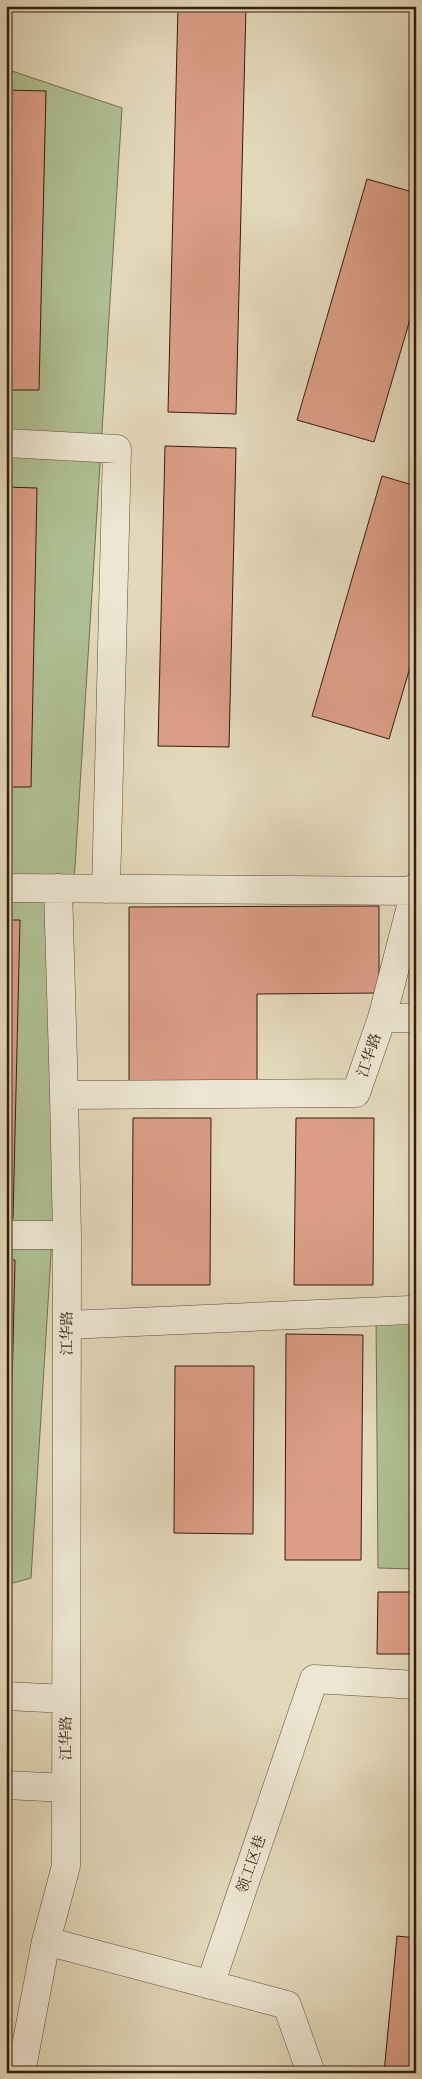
<svg xmlns="http://www.w3.org/2000/svg" width="422" height="2079" viewBox="0 0 422 2079" font-family="'IM FELL French Canon','Noto Serif SC',serif">
<style>
.green{fill:#afbf93;stroke:#726e50}
.building{fill:#db9d87;stroke:#351c0d}
.lines{fill:none;stroke-linecap:round;stroke-linejoin:round}
.minor-casing{stroke:#604b38;stroke-width:29}
.minor{stroke:#ede6d2;stroke-width:28}
.labels{text-anchor:middle;dominant-baseline:central;stroke-width:4.5;stroke-linejoin:round;paint-order:stroke}
.street-label{font-size:15px;fill:#351c0d;stroke:#ede6d2}
</style>
<rect width="100%" height="100%" fill="#e3d8ba"/>
<filter id="stains"><feTurbulence type="fractalNoise" baseFrequency=".004" numOctaves="4"/><feColorMatrix values="0 0 0 0 .2 0 0 0 0 .09 0 0 0 0 .02 0 0 0 .5 -.17"/></filter>
<radialGradient id="worn" r=".72"><stop offset=".6" stop-color="#630" stop-opacity="0"/><stop offset="1" stop-color="#630" stop-opacity=".3"/></radialGradient>
<!-- green -->
<path class="green" d="M6,69L122,108L31,1578L6,1585Z
M376,1312L416,1313V1569L378,1568Z"/>
<!-- building -->
<path class="building" d="M178,6H246L236,414L168,412Z
M6,90L46,91L39,390H6Z
M367,179L416,193V299L374,442L297,420Z
M416,432V452L411,450Z
M165,446L236,448L229,747L158,746Z
M382,476L416,486V647L389,739L312,716Z
M6,487L37,488L31,787H6Z
M379,906V993L257,994V1085L129,1086V907Z
M6,920H20L13,1219H6Z
M133,1118H211L210,1285H132Z
M296,1118H374L373,1285H294Z
M6,1260H15L8,1559H6Z
M286,1334L363,1335L361,1560H285Z
M175,1366H254L253,1534L174,1533Z
M378,1592H416V1654H377Z
M397,1936L416,1938V2073H384Z"/>
<g class="lines">
<defs>
<path id="minor" d="M6,443L117,449L106,889
M6,888L415,891
M58,888L64,1095
M382,1018H416
M6,1235H67
M67,1325L410,1310L416,1313
M6,1696L66,1699
M6,1785L66,1788
M46,1941L287,2005L311,2073
M210,1985L314,1679L416,1685
M21,2073L46,1941L66,1866L67,1235L64,1095L356,1093L382,1018L416,887"/>
</defs>
<!-- minor casing -->
<use href="#minor" class="minor-casing"/>
<!-- minor -->
<use href="#minor" class="minor"/>
</g>
<g class="labels">
<!-- street labels -->
<g class="street-label">
<text transform="translate(369 1055) rotate(-71)">江华路</text>
<text transform="translate(67 1333) rotate(-90)">江华路</text>
<text transform="translate(66 1738) rotate(-90)">江华路</text>
<text transform="translate(251 1864) rotate(-71)">领工区巷</text>
</g>
</g>
<!-- margin -->
<rect width="422" height="2079" fill="none" stroke="#e3d8ba" stroke-width="25"/>
<rect x="8" y="8" width="407" height="2064" fill="none" stroke="#351c0d" stroke-width="2.5"/>
<rect x="12" y="12" width="397" height="2054" fill="none" stroke="#351c0d"/>
<rect width="100%" height="100%" filter="url(#stains)"/>
<rect width="100%" height="100%" fill="url(#worn)"/>
</svg>
